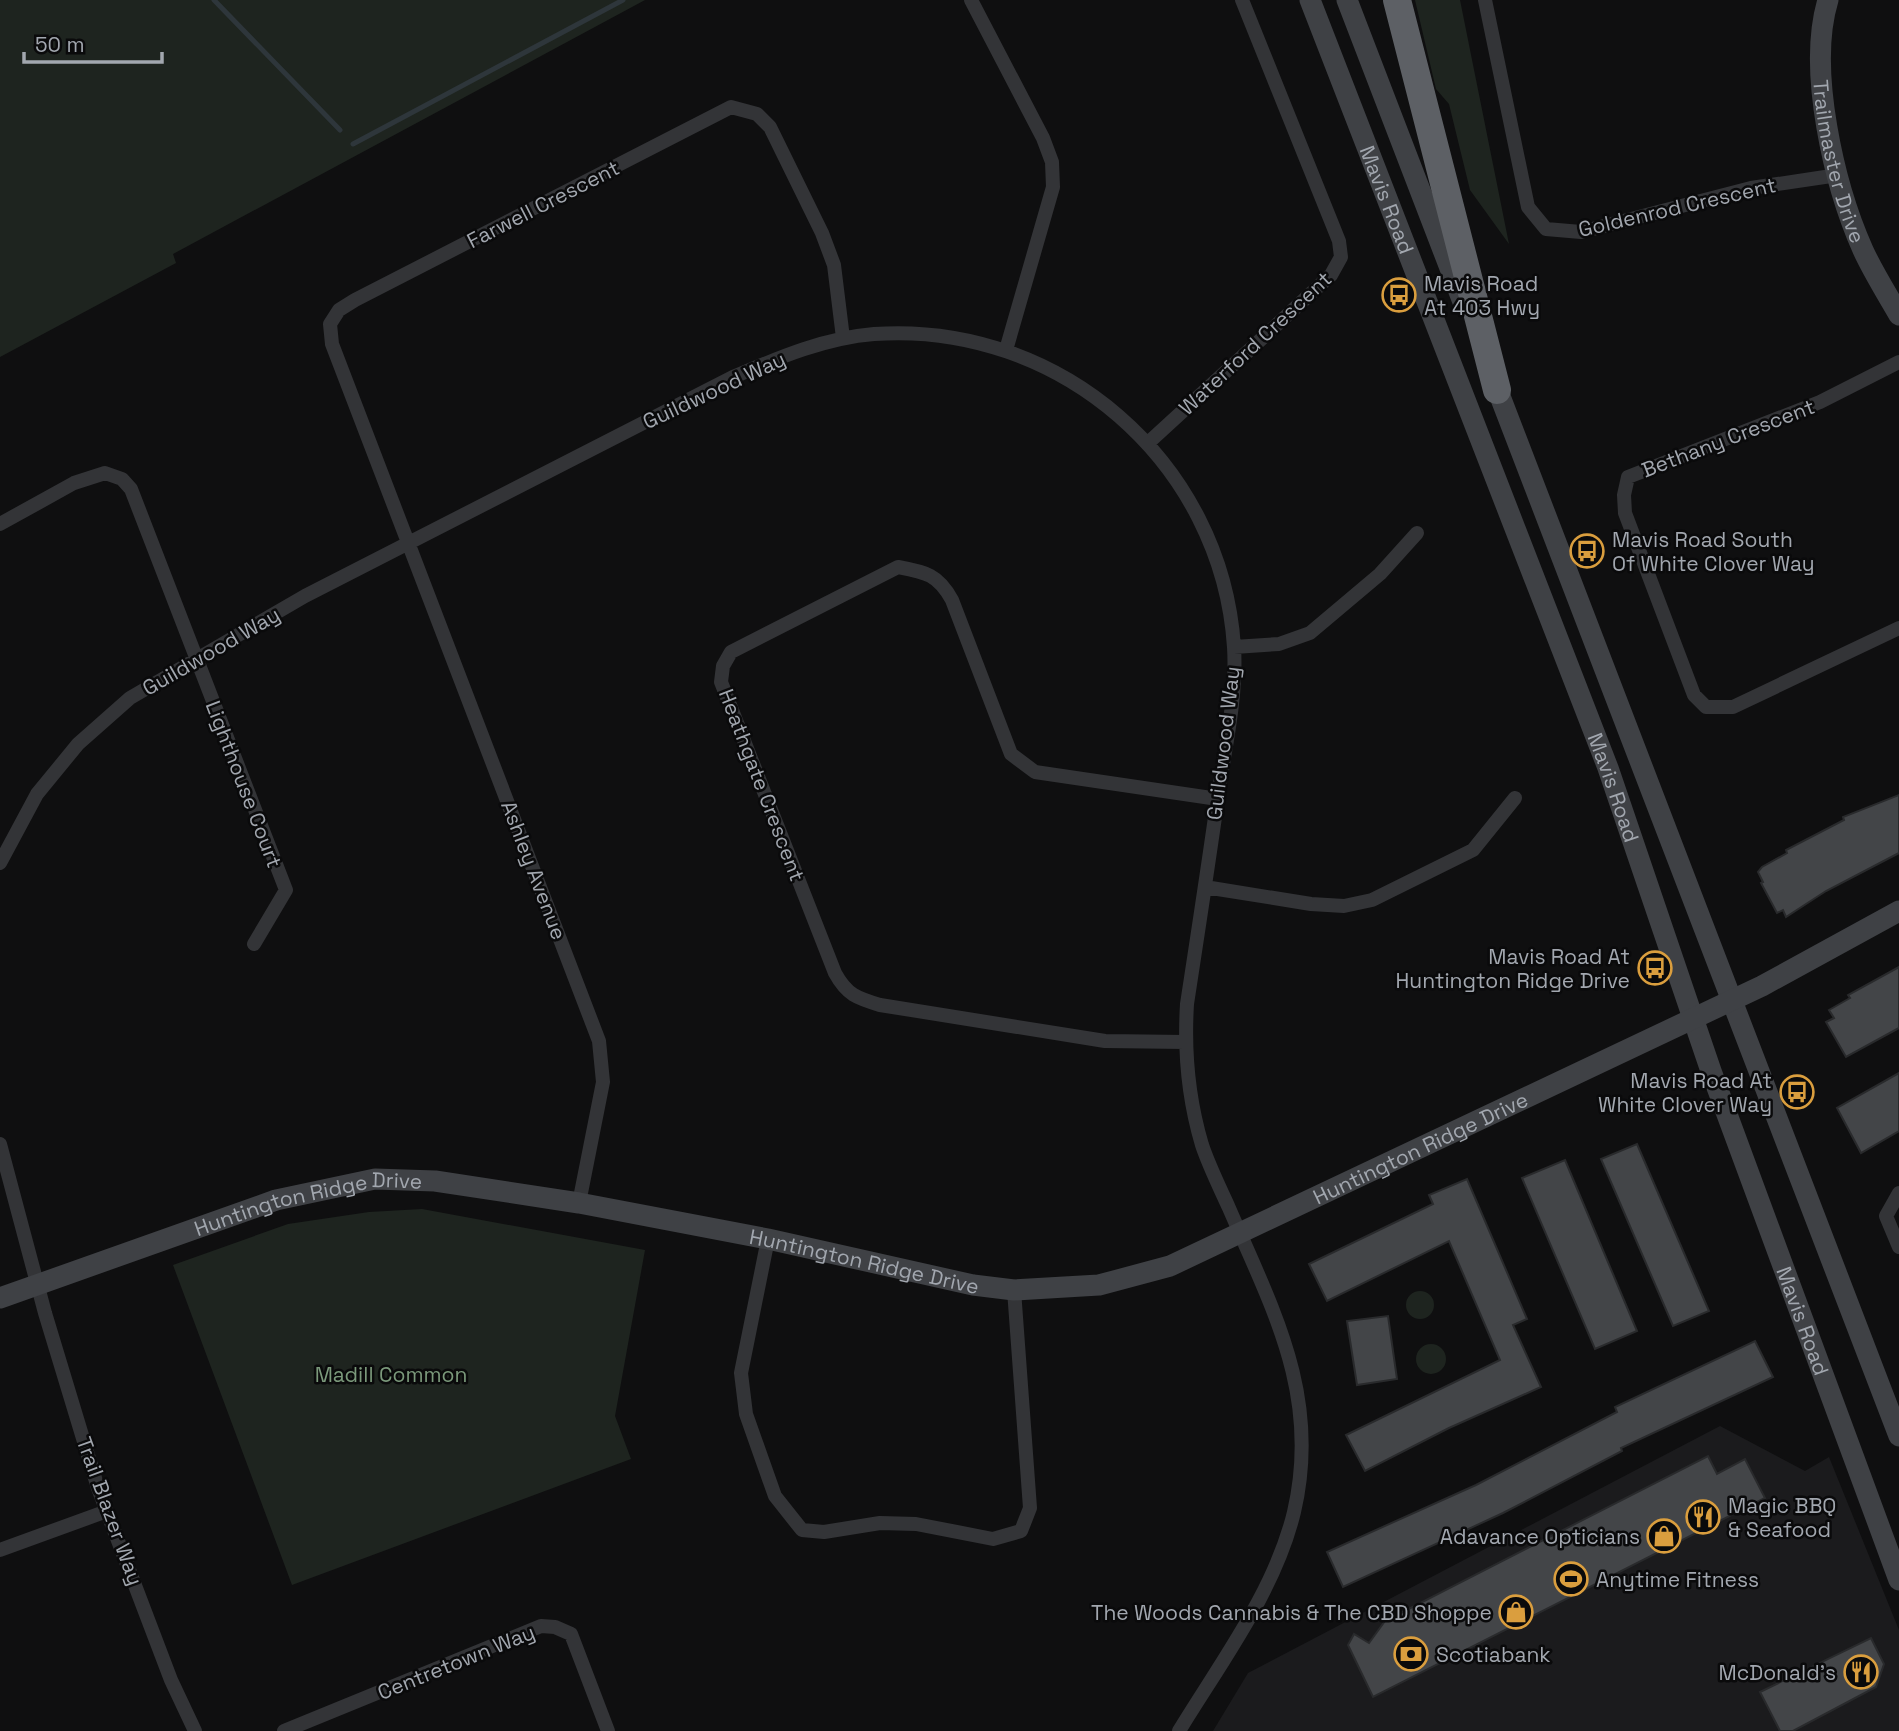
<svg xmlns="http://www.w3.org/2000/svg" width="1899" height="1731" viewBox="0 0 1899 1731" font-family="'Space Grotesk',sans-serif">
<style>
.built{fill:#1b1b1d}
.green{fill:#1e241f}
.lines{fill:none;stroke-linecap:round;stroke-linejoin:round}
.stream{stroke:#2e363b;stroke-width:5}
.building{fill:#434548;stroke:#292a2c;stroke-width:2}
.street{stroke:#333437;stroke-width:14}
.secondary{stroke:#3f4145;stroke-width:21}
.highway{stroke:#5d6065;stroke-width:28}
.labels{text-anchor:middle;dominant-baseline:central;stroke-width:5;stroke-linejoin:round;paint-order:stroke}
.street-label{font-size:21px;fill:#a2a7af;stroke:#0a0a0b}
.poi-label{font-size:21px;fill:#a2a7af;stroke:#0a0a0b;text-anchor:start}
.park-label{font-size:21px;fill:#7b997b;stroke:#0a0a0b}
</style>
<rect width="100%" height="100%" fill="#0f0f10"/>
<!-- built -->
<path class="built" d="M1720,1426L1805,1471L1829,1457L1899,1630V1731H1213L1248,1673Z"/>
<!-- green -->
<path class="green" d="M0,0H645L173,254L176,263L0,357Z
M1415,0H1460L1509,244L1470,190L1449,104L1436,89Z
M422,1209L645,1250L615,1416L631,1459L292,1585L173,1265L288,1224L369,1212Z
M1406 1305a14 14 0 1 1 28 0a14 14 0 1 1-28 0Z
M1416 1359a15 15 0 1 1 30 0a15 15 0 1 1-30 0Z"/>
<g class="lines">
<!-- stream -->
<path class="stream" d="M214,0L340,130
M353,144L623,0"/>
</g>
<!-- building -->
<path class="building" d="M1899,795V853L1826,891L1786,917L1783,910L1777,913L1761,883L1763,882L1758,872L1762,867L1787,853L1786,850L1844,820L1843,817Z
M1899,967V1028L1846,1057L1826,1022L1834,1018L1829,1010L1850,998L1848,995Z
M1899,1073V1131L1861,1153L1837,1108Z
M1637,1144L1709,1311L1673,1326L1601,1159Z
M1565,1160L1637,1331L1595,1349L1522,1178Z
M1467,1179L1527,1319L1513,1325L1541,1387L1449,1428L1365,1471L1346,1435L1500,1360L1449,1241L1327,1301L1309,1264L1433,1204L1429,1195Z
M1388,1316L1397,1379L1357,1385L1347,1321Z
M1755,1341L1773,1377L1621,1448L1622,1451L1503,1513L1343,1587L1327,1552L1476,1485L1617,1412L1615,1407Z
M1708,1456L1717,1474L1745,1459L1765,1498L1373,1697L1348,1645L1354,1634L1369,1643L1385,1621Z
M1871,1638L1884,1664L1876,1687L1793,1731H1780L1760,1692Z"/>
<g class="lines">
<!-- street -->
<path class="street" d="M971,0L1043,138L1052,162L1053,187L1006,350
M1485,0L1528,207L1546,229L1581,232L1751,188L1838,175
M1899,362L1820,402L1628,477L1624,495L1625,513L1694,695L1706,707H1733L1899,628
M1148,443L1331,275L1341,257L1339,241L1242,0
M0,524L74,483L105,473L122,479L131,489L286,890L254,944
M1234,647L1279,644L1310,633L1380,574L1417,533
M0,863L37,794L78,744L130,698L305,596L733,377C778,358 824,338 874,334C1059,321 1222,462 1234,647C1237,694 1226,743 1219,789C1209,861 1198,932 1187,1004C1184,1053 1188,1098 1202,1145C1209,1166 1220,1188 1229,1208C1273,1310 1321,1396 1294,1512C1275,1591 1221,1662 1179,1731
M1205,887L1311,904L1344,906L1372,900L1473,850L1515,798
M1185,1042L1105,1041L880,1005C857,998 847,995 835,973L721,682L723,666L731,652L898,567C925,572 938,574 952,600L1011,754L1035,772L1218,799
M0,1144L45,1313L98,1488L171,1680L195,1731
M1899,1193L1886,1216L1899,1247
M579,1203L603,1082L599,1041L332,344L330,324L339,310L355,300L731,107L757,114L770,127L822,233L834,265L843,338
M768,1239L741,1373L746,1414L775,1496L802,1530L824,1532L880,1523L916,1524L993,1539L1021,1531L1030,1508L1014,1290
M0,1550L107,1511
M284,1731L541,1626L555,1627L571,1634L608,1731"/>
<!-- secondary -->
<g class="secondary">
<path id="s1" d="M1310,0L1608,768L1711,1071L1899,1580"/>
<path d="M1347,0L1463,302"/>
<path id="s2" d="M1828,0C1807,69 1834,185 1863,250C1873,272 1887,294 1899,315"/>
<path d="M1493,378L1899,1436"/>
<path id="s3" d="M0,1298L276,1200L375,1179L435,1181L579,1203L768,1239L973,1285L1014,1290L1099,1285L1170,1266L1762,986L1899,911"/>
</g>
<!-- highway -->
<path class="highway" d="M1397,0L1497,390"/>
</g>
<!-- icons -->
<defs>
<symbol id="bus-ring" viewBox="-11 -11 22 22"><circle r="9.5" fill="#0a0a0b" stroke="#da9e3e" stroke-width="1.5"/><path d="M-5-6H5V4H4V6H2V4H-2V6H-4V4H-5ZM-3.5-4V0h7V-4ZM-3.5 1.2v1.5H-2V1.2ZM2 1.2v1.5H3.5V1.2Z" fill="#da9e3e"/></symbol>
<symbol id="restaurant-ring" viewBox="-11 -11 22 22"><circle r="9.5" fill="#0a0a0b" stroke="#da9e3e" stroke-width="1.5"/><path d="M-5-6h1v4h1v-4h1v4h1v-4h1v5L-1.5 .5V6h-2V.5L-5-1ZM5-6V6H3V1.5H1.5Q1.5-4 5-6Z" fill="#da9e3e"/></symbol>
<symbol id="shop-ring" viewBox="-11 -11 22 22"><circle r="9.5" fill="#0a0a0b" stroke="#da9e3e" stroke-width="1.5"/><path d="M-5-2.5h2.3a2.7 3.5 0 0 1 5.4 0H5L5.5 6h-11ZM-1.5-2.5h3a1.5 2.3 0 0 0-3 0Z" fill="#da9e3e"/></symbol>
<symbol id="stadium-ring" viewBox="-11 -11 22 22"><circle r="9.5" fill="#0a0a0b" stroke="#da9e3e" stroke-width="1.5"/><path d="M0-5a6.5 5 0 1 0 0 10a6.5 5 0 1 0 0-10ZM-3.5-1.8h7v3.6h-7Z" fill="#da9e3e"/></symbol>
<symbol id="bank-ring" viewBox="-11 -11 22 22"><circle r="9.5" fill="#0a0a0b" stroke="#da9e3e" stroke-width="1.5"/><path d="M-6-4H6V4H-6ZM0-2.3a2.3 2.3 0 1 0 0 4.6a2.3 2.3 0 1 0 0-4.6Z" fill="#da9e3e"/></symbol>
</defs>
<g fill-rule="evenodd">
<use href="#bus-ring" x="1380" y="276" width="38" height="38"/>
<use href="#bus-ring" x="1568" y="532" width="38" height="38"/>
<use href="#bus-ring" x="1636" y="949" width="38" height="38"/>
<use href="#bus-ring" x="1778" y="1073" width="38" height="38"/>
<use href="#restaurant-ring" x="1684" y="1498" width="38" height="38"/>
<use href="#shop-ring" x="1645" y="1517" width="38" height="38"/>
<use href="#stadium-ring" x="1552" y="1560" width="38" height="38"/>
<use href="#shop-ring" x="1497" y="1593" width="38" height="38"/>
<use href="#bank-ring" x="1392" y="1635" width="38" height="38"/>
<use href="#restaurant-ring" x="1842" y="1653" width="38" height="38"/>
</g>
<g class="labels">
<!-- street labels -->
<g class="street-label">
<text stroke="none"><textPath href="#s2" startOffset="164">Trailmaster Drive</textPath></text>
<text stroke="none"><textPath href="#s1" startOffset="214">Mavis Road</textPath></text>
<text transform="translate(543 204) rotate(-27)">Farwell Crescent</text>
<text transform="translate(1677 207) rotate(-13)">Goldenrod Crescent</text>
<text transform="translate(1255 343) rotate(-43)">Waterford Crescent</text>
<text transform="translate(714 390) rotate(-25)">Guildwood Way</text>
<text transform="translate(1728 438) rotate(-21)">Bethany Crescent</text>
<text transform="translate(211 651) rotate(-30)">Guildwood Way</text>
<text transform="translate(1223 743) rotate(-83)">Guildwood Way</text>
<text transform="translate(244 784) rotate(69)">Lighthouse Court</text>
<text transform="translate(762 785) rotate(69)">Heathgate Crescent</text>
<text stroke="none"><textPath href="#s1" startOffset="844">Mavis Road</textPath></text>
<text transform="translate(534 870) rotate(69)">Ashley Avenue</text>
<text stroke="none"><textPath href="#s3" startOffset="1479">Huntington Ridge Drive</textPath></text>
<text stroke="none"><textPath href="#s3" startOffset="324">Huntington Ridge Drive</textPath></text>
<text stroke="none"><textPath href="#s3" startOffset="891">Huntington Ridge Drive</textPath></text>
<text stroke="none"><textPath href="#s1" startOffset="1410">Mavis Road</textPath></text>
<text transform="translate(110 1511) rotate(70)">Trail Blazer Way</text>
<text transform="translate(456 1662) rotate(-22)">Centretown Way</text>
</g>
<!-- poi labels -->
<g class="poi-label">
<text x="1424" y="283">Mavis Road<tspan x="1424" dy="24">At 403 Hwy</tspan></text>
<text x="1612" y="539">Mavis Road South<tspan x="1612" dy="24">Of White Clover Way</tspan></text>
<text x="1630" y="956" text-anchor="end">Mavis Road At<tspan x="1630" dy="24">Huntington Ridge Drive</tspan></text>
<text x="1772" y="1080" text-anchor="end">Mavis Road At<tspan x="1772" dy="24">White Clover Way</tspan></text>
<text x="1728" y="1505">Magic BBQ<tspan x="1728" dy="24">&amp; Seafood</tspan></text>
<text x="1640" y="1536" text-anchor="end">Adavance Opticians</text>
<text x="1596" y="1579">Anytime Fitness</text>
<text x="1492" y="1612" text-anchor="end">The Woods Cannabis &amp; The CBD Shoppe</text>
<text x="1436" y="1654">Scotiabank</text>
<text x="1836" y="1672" text-anchor="end">McDonald's</text>
</g>
<!-- park labels -->
<g class="park-label">
<text x="391" y="1374">Madill Common</text>
</g>
</g>
<!-- scale -->
<path d="M24 52v10h138v-10" fill="none" stroke="#a2a7af" stroke-width="3.5"/>
<text x="35" y="52" font-size="21" fill="#a2a7af" stroke="#0a0a0b" stroke-width="5" paint-order="stroke">50 m</text>
</svg>
